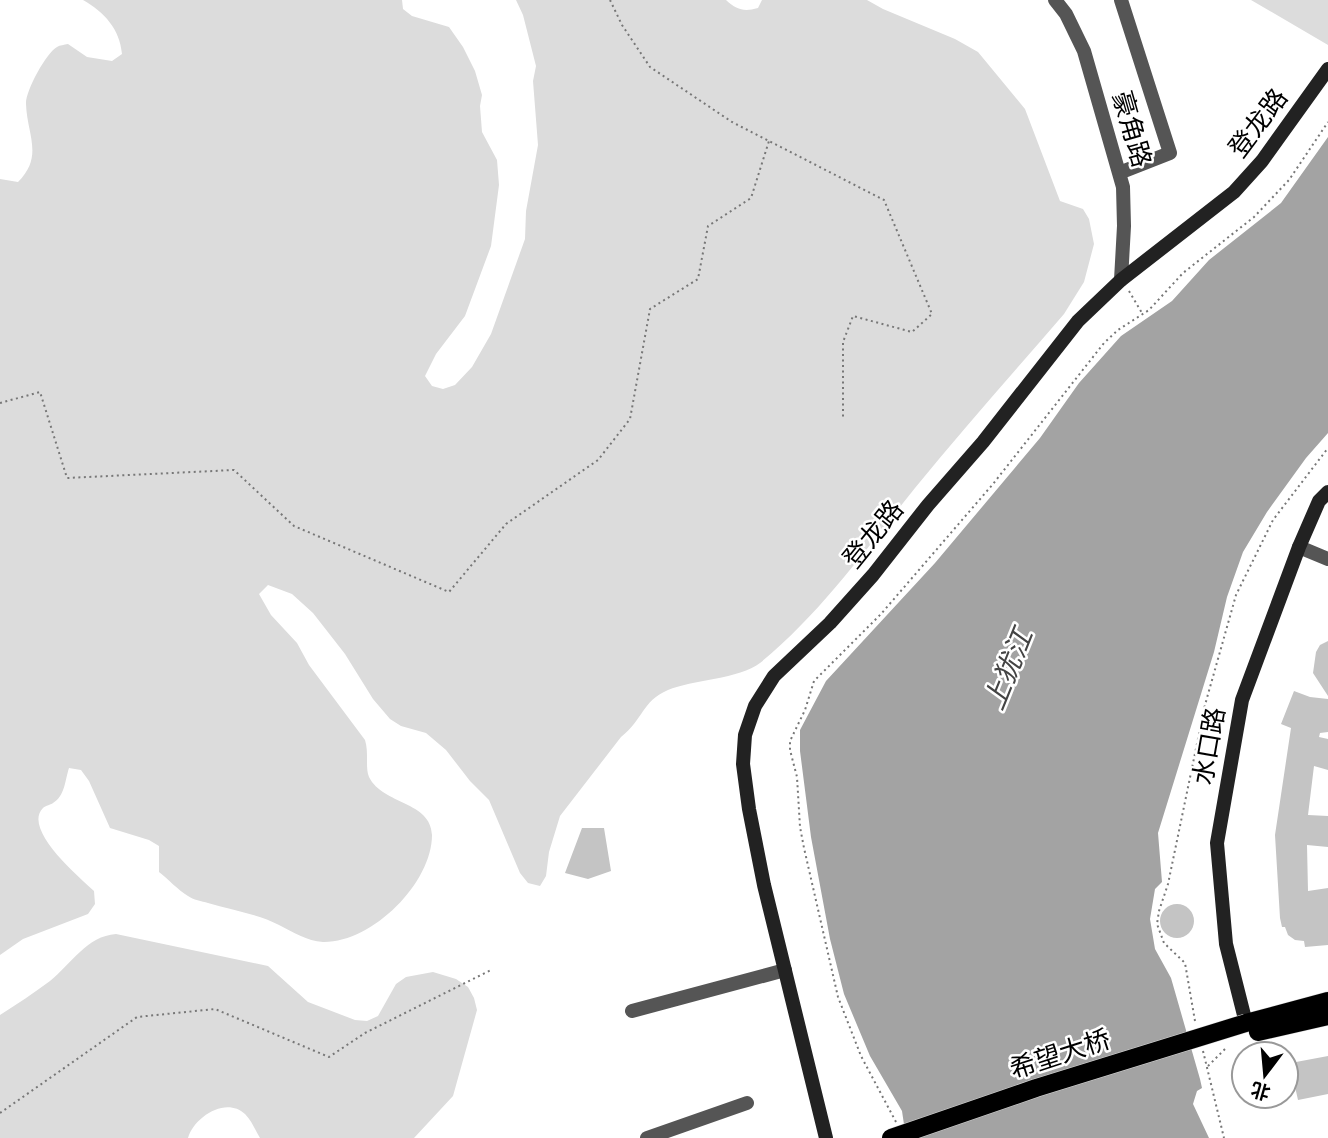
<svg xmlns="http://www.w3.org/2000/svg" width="1328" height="1138" viewBox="0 0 1328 1138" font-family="'Space Grotesk','Noto Sans SC',sans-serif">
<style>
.green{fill:#dcdcdc}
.water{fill:#a3a3a3}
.building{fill:#c4c4c4}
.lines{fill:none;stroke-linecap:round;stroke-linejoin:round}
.primary-casing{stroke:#dbdbdb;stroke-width:19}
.path{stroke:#777;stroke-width:2;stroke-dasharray:2 3.5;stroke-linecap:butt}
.street{stroke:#555;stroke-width:14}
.secondary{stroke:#222;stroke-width:14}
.primary{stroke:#000;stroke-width:18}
.primary-bridge-casing{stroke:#dbdbdb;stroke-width:19;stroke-linecap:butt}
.primary-bridge{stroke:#000;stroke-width:18}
.labels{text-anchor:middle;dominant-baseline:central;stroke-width:5;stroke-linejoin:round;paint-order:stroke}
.street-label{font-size:26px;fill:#000;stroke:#fff}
.water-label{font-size:28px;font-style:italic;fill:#444;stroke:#fff}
</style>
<rect width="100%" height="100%" fill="#fff"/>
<!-- green -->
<path class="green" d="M83,0H402L403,9L412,16L449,27L463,47L475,71L482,95L480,106L482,132L497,160L499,185L491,246L465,316L436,354L425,376L432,386L443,389L455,385L472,367L491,334L525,239L526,211L538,145L533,81L536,66L523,15L516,0H726C737,10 744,12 758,8L762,0H867L883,9L955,39L978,52L1025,109L1060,201L1083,209L1089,219L1094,244L1084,282L1064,314C1014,372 963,429 915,488C866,549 821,613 760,663C740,679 691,680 668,690C642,701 643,720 621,737L560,816L549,852L546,876L540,886L528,883L520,873L489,800L470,781L446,750L426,733L401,726L390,719L373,699L345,654L313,613L292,594L268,585L259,594L271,615L297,643L309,665L365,740C369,752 365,768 369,777C383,805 431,801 432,835C432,883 372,943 323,942C307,941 293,932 279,925C258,914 231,910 208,903C202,901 193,900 188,896C178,890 168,879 159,872V846L149,840L110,828L89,781L81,770L69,768C65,780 65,796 53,803C52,804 45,806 43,808C22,829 79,877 94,891L95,904L88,914L23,939L0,955V179L18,182C44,156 27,135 26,104C25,92 46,53 57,47C60,45 64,45 68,44L87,57L112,61L122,54C120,29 104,12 83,0Z
M1251,0H1328V45Z
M116,934L268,966L308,1002L355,1020L367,1021L378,1016L396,984L406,977L433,972L456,979L468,987L474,998L477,1010L453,1096L414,1138H260C255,1130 252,1121 245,1114C226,1096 194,1117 188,1138H0V1015C17,1004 34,993 50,981C71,964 87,936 116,934Z"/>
<!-- water -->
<path class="water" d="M1328,137V433L1306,458L1267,512L1243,552L1227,597L1214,652L1158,833L1162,882L1155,889L1150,919L1155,949L1171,978L1200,1079L1202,1088L1197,1091L1193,1104L1209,1138H906L902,1111L870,1056L844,994L830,939L811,837L800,751V730L826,681L935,563L1040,438L1079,383L1121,336L1172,301L1209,260L1281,203Z"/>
<!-- building -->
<path class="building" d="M1328,641V696L1313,673L1316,652L1320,645Z
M1294,691L1310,697L1328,699V732L1320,733L1319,737L1328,739V770L1314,766L1308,815L1328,816V847L1307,845L1308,891L1328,888V945L1305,947L1304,941L1295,940L1288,935L1285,927H1282L1280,918L1275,835L1291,728L1281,724Z
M582,828H604L611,871L588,879L565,873Z
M1160 921a17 17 0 1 1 34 0a17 17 0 1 1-34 0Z
M1328,1056V1094L1298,1100L1289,1060L1295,1059L1296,1062Z"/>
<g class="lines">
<defs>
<path id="primary" d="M1246,1023L1328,1001
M1258,1032L1328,1016"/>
</defs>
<!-- primary casing -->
<use href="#primary" class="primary-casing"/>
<!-- path -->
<path class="path" d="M610,0L622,25L650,67L732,122L884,200L932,314L912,332L853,316L843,342V418
M1129,291L1142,313
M0,403L40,392L67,478L234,470L294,526L449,592L506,524L598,460L630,419L650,309L698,279L708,226L751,198L769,141
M1195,1021L1185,963L1164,943L1157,924L1159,911L1168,884L1205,705L1236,595L1273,520L1328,448
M1203,1051L1224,1138
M1208,1066L1225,1049
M0,1113L137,1017L215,1009L329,1057L365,1033L491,970
M896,1122L861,1056L838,997L804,848L800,827L797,777L790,750V741L805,710L814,681L881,614L993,484L1104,343L1118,330L1149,310L1183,273L1254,217L1289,180L1328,122"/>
<!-- street -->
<path class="street" d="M1055,0L1066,14L1084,51L1123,187L1124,226L1121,280
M1119,173L1170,153L1121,0
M1299,547L1328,559
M632,1011L785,970
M647,1138L747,1103"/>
<!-- secondary -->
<path class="secondary" d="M1246,1023L1226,944L1217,843L1242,700L1299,547L1319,501L1328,492
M826,1138L764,885L749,809L743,764L745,735L755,706L774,676L830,623L873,575L928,505L983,442L1078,321L1121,280L1234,192L1262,161L1328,69"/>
<!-- primary -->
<use href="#primary" class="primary"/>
<defs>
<path id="primary-bridge" d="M891,1138L1036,1088L1246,1023"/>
</defs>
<!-- primary-bridge casing -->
<use href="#primary-bridge" class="primary-bridge-casing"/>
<!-- primary-bridge -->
<use href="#primary-bridge" class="primary-bridge"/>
</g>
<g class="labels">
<!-- street labels -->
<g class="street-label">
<text transform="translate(1258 123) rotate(-53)">登龙路</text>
<text transform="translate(1132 129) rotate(74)">豪角路</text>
<text transform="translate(873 534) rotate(-51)">登龙路</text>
<text transform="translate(1209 746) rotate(-80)">水口路</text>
<text transform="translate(1060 1054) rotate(-18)">希望大桥</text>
</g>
<!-- water labels -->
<g class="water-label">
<text transform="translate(1008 669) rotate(-68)">上犹江</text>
</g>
</g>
<!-- north arrow -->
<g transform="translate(1265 1075) rotate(196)"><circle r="33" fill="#ffffff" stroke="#999999" stroke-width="2"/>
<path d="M0-5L12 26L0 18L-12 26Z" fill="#000000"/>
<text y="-10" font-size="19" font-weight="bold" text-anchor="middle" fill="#000000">北</text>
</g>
</svg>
